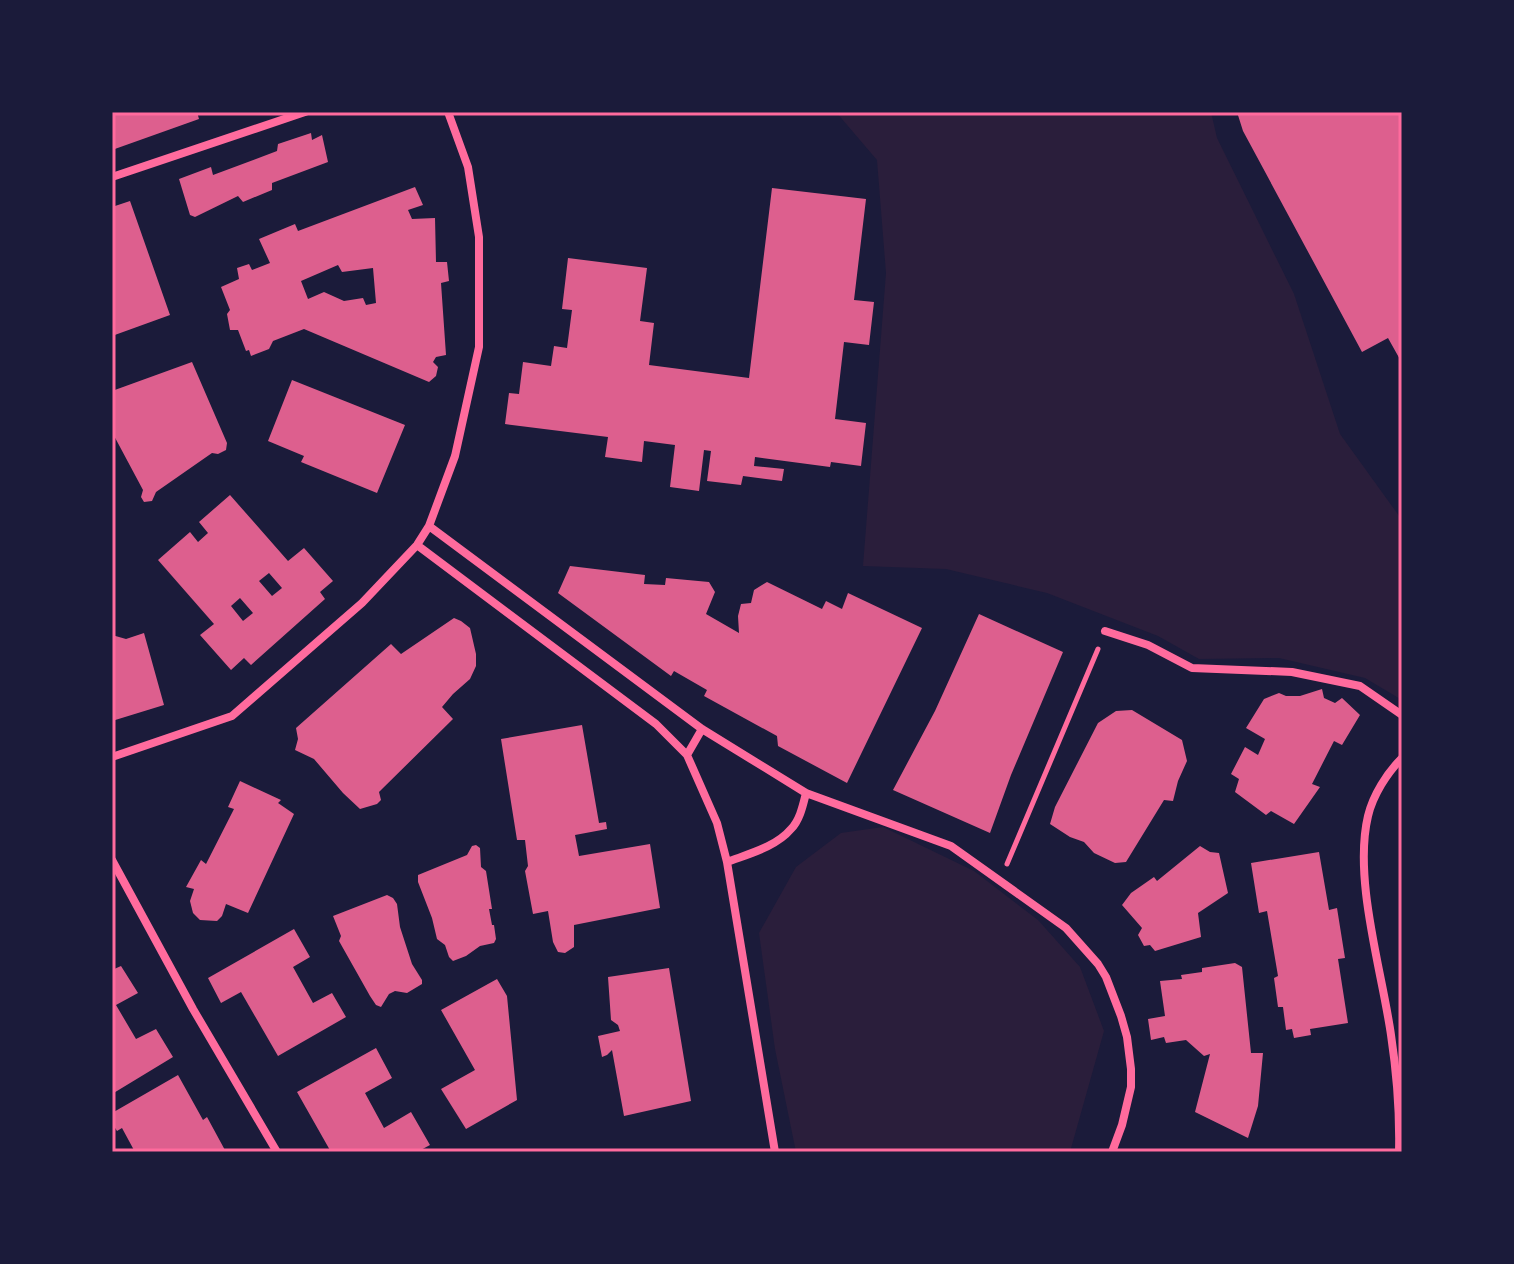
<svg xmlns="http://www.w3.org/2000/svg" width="1514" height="1264" viewBox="0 0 1514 1264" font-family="Ubuntu,sans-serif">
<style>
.green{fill:#2a1e3b}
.building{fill:#dd5f8e;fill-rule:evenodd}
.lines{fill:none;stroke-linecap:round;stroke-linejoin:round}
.path{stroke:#ff6b9d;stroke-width:5}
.minor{stroke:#ff6b9d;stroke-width:8}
.neatline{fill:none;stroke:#ff6b9d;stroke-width:3}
</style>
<rect width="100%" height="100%" fill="#1b1b3a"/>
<!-- green -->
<path class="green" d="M836,112H1211L1217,138L1294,294L1340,434L1402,520V700L1365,678L1279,658L1199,659L1158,636L1047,593L946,569L863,566L886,273L877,160Z
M883,827L974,871L1038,920L1080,967L1104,1031L1070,1152H796L775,1049L759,933L796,867L841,833Z"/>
<!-- building -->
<path class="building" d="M112,112H197L199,119L112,150Z
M1237,112H1402V363L1388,338L1362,352L1243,131Z
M311,133L312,140L322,135L328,162L272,183V190L243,202L238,196L195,217L190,215L179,179L211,167L213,175L277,151L278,144Z
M415,187L423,205L408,210L412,219L435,218L436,262H447L449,281L441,283L446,355L436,357L433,362L438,367L436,376L429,382L304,329L273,341L269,349L251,356L249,350L246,351L238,330H230L227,314L230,310L221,287L239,279L237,268L249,264L252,270L270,263L259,239L295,224L298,231ZM338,265L342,272L373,268L376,303L366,305L363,298L344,301L324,292L308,299L301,281Z
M772,188L866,199L854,300L874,302L869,345L844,342L835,419L866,423L861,466L831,462L830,467L755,457L754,466L784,469L782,481L743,476L741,485L707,481L711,451L704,450L699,491L670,487L675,445L644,441L642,462L605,457L608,437L505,424L509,393L519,394L523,362L551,366L554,346L567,348L572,310L562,309L568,258L647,268L640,321L654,323L649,365L749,378Z
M130,201L170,315L112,336V207Z
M192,362L227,443L226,450L218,454L212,453L156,492L152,501L144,502L141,497L143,490L112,432V391Z
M292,380L405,425L377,493L301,462L304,456L268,441Z
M230,495L288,561L304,548L333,581L320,592L325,599L251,665L244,658L231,670L200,635L214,624L158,560L190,532L198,542L208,533L199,522ZM269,573L282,588L272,596L259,581ZM240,598L253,613L243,621L231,606Z
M570,566L645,575L644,584L665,585L666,578L709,582L715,592L706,614L739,633L738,616L741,604L751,603L754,590L767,582L822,609L826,601L842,609L848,593L922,628L847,783L778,746L777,736L704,696L707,690L674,671L671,676L558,593Z
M979,614L1063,652L1011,775L990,833L893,790L935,711Z
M454,618L461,621L470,628L476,654V666L470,679L453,694L442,707L453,719L379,792L381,800L377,804L360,809L343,793L314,759L295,750L298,739L296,728L391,644L401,654Z
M144,633L164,705L112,721V635L126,639Z
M1322,689L1324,698L1335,703L1342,698L1360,715L1342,745L1334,741L1312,784L1320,787L1294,824L1271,811L1266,815L1235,792L1239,779L1231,774L1245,747L1258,755L1265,739L1246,728L1264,699L1279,693L1286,696H1300Z
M1132,710L1182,740L1187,761L1178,781L1173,801L1164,800L1126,862L1115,863L1094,853L1084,842L1070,837L1050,824L1055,807L1098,723L1116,711Z
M582,725L599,823L606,822L607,829L575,835L579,856L650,844L660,908L574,925V947L565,953L558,952L553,942L548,911L533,914L525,871L528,866L525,840H517L501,739Z
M240,781L281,800L278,803L294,814L248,913L226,904L222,916L217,921L200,920L193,913L190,901L194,889L186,887L201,860L206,864L234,809L228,807Z
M476,845L480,848L481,867L486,871L492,909H489L492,925H494L496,939L494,943L480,946L466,956L453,961L449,957L445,945L437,939L432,918L418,882V875L467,855L472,846Z
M1200,846L1210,852L1219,853L1228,893L1198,913L1201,937L1155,951L1150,945L1144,946L1138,935L1142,928L1122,905L1131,893L1154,877L1157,881Z
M1319,852L1329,910L1337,908L1345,958L1338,959L1348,1023L1310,1029L1311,1035L1294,1038L1292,1029L1286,1030L1283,1007H1278L1274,978L1278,976L1267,911L1259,913L1251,863Z
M387,895L393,898L397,904L400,927L412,964L422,980V984L407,993L395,991L389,994L381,1007L376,1005L370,996L339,941L341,936L333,916Z
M294,929L310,957L293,967L313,1003L332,993L346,1017L278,1056L241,992L221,1003L208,978Z
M1235,963L1242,967L1251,1053H1263L1258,1106L1248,1138L1195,1112L1210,1054L1204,1056L1186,1040L1166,1043L1164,1037L1151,1040L1148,1019L1165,1016L1160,981L1182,979L1181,975L1202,972V968Z
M121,966L138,993L116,1005L136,1039L156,1029L173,1057L112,1094V970Z
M669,968L691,1101L624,1116L612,1050L607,1055L602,1057L598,1036L620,1031L618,1025L611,1020L608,977Z
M497,979L507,996L517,1100L466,1129L441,1089L475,1070L441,1010Z
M376,1048L392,1078L365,1093L384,1128L411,1112L430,1145L417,1152H331L297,1092Z
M178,1075L203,1120L207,1117L226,1152H152L151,1150L147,1152H135L122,1128L117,1131L112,1123V1113Z"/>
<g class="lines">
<!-- path -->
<path class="path" d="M1007,864L1098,649"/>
<!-- minor -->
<path class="minor" d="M112,177L305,112
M429,526L702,729L806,793L951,846L1066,928L1098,964L1106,977L1121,1016L1127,1037L1131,1069V1087L1122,1125L1112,1152
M417,545L656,724L687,755L717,823L727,862L775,1152
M1105,631L1148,645L1192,668L1292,672L1360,686L1402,715
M687,755L702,729
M112,757L232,716L362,603L417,545L429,526L455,456L479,347V237L468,167L448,112
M112,860L193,1009L277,1152
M727,862C748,854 776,847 791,829C800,820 803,805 806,793
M1399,1152C1400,1112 1397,1075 1391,1035C1382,971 1353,879 1368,816C1373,795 1387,773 1402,758"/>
</g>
<!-- border -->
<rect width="1514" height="1264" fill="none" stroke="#1b1b3a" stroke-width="228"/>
<rect x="114" y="114" width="1286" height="1036" class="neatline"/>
</svg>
